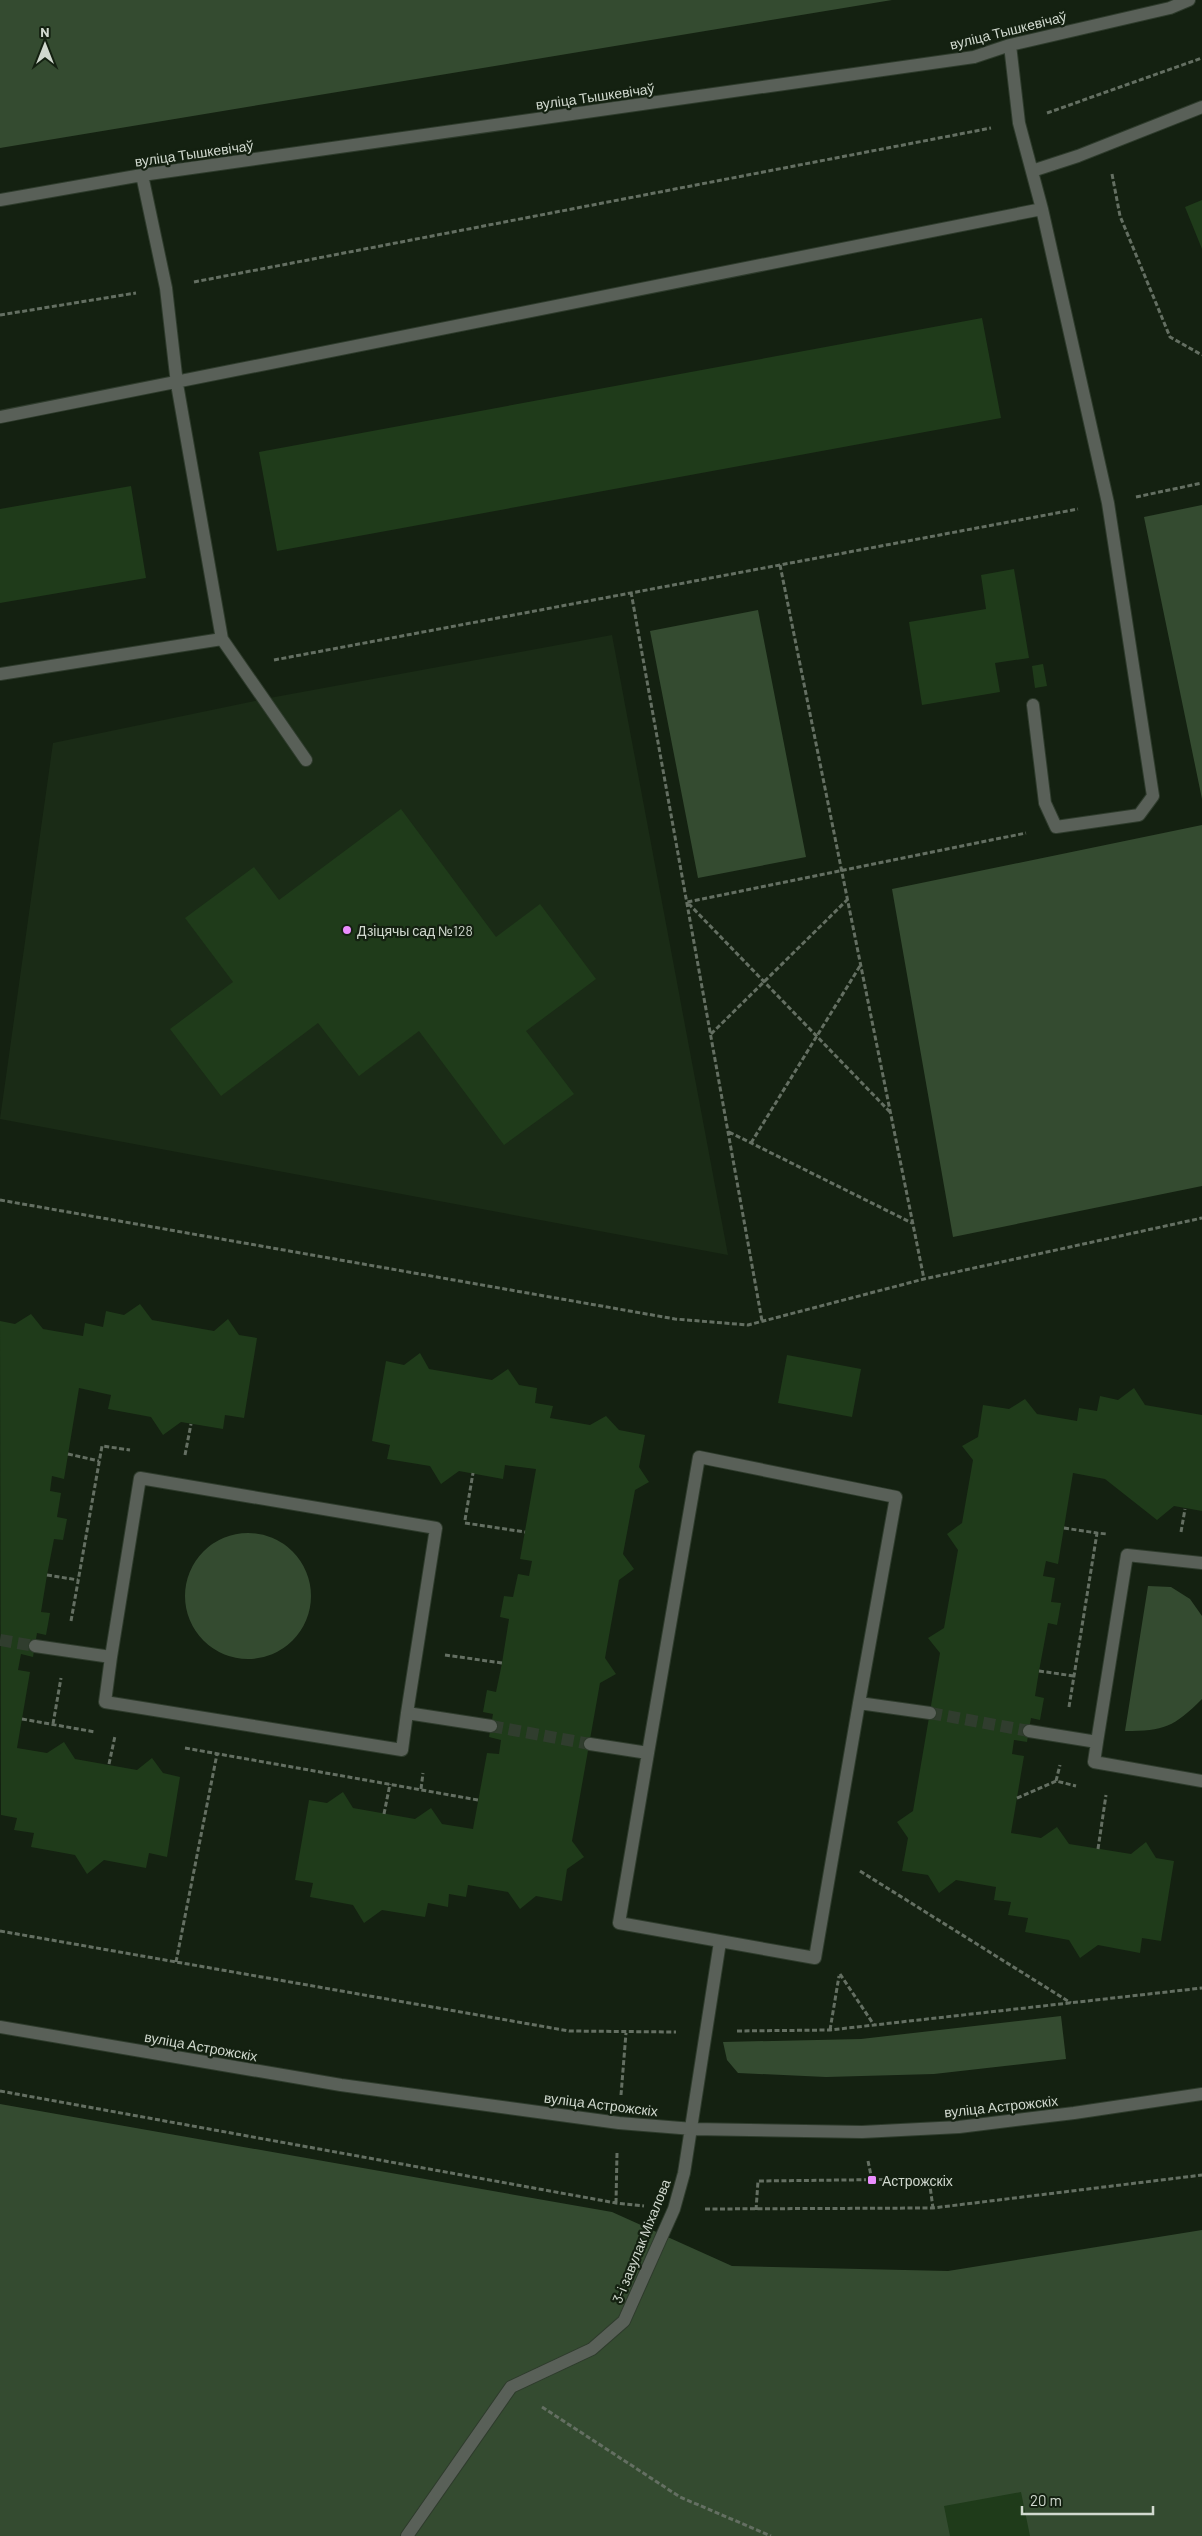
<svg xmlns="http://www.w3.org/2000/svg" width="1202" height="2536" viewBox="0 0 1202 2536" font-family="Barlow,sans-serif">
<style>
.built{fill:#1a2b16}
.green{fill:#344b30}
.building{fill:#1f3b1a}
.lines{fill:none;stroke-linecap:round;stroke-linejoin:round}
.minor-tunnel{stroke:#303d2e;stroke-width:12;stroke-dasharray:12 6;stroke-linecap:butt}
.minor-casing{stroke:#2e3b2c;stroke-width:14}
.path{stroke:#646f62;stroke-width:3;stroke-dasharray:5 2.5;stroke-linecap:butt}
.minor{stroke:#596058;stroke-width:12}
.poi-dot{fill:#ea8dfd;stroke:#142111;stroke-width:2}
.labels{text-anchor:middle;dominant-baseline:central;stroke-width:4.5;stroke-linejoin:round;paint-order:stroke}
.street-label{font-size:14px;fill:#d1d9cf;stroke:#142111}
.poi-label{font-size:14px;fill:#d1d9cf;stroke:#142111;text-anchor:start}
</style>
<rect width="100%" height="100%" fill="#142111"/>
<!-- built -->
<path class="built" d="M612,635L728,1255L0,1119L53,743L264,699Z"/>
<!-- green -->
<path class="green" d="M0,0H892L0,148Z
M1202,505V799L1144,517Z
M758,610L806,857L698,878L650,631Z
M1202,825V1186L953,1237L892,889Z
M185 1596a63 63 0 1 1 126 0a63 63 0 1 1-126 0Z
M1148,1586L1171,1587L1190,1599L1202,1616V1699C1174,1727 1164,1731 1125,1731Z
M1061,2016L1066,2059L934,2074L826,2077L738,2073L727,2060L723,2042L861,2039Z
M0,2104L612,2212L732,2266L948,2271L1202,2230V2536H0Z"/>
<!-- building -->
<path class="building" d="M1202,200V249L1185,207Z
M982,318L1001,418L277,551L259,452Z
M131,486L146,578L0,603V509Z
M1014,569L1029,658L995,663L1000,692L922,705L909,622L986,609L981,575Z
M1043,664L1047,686L1035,688L1032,666Z
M401,809L496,937L540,904L596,979L526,1031L574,1094L504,1145L419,1031L359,1076L318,1023L221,1096L170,1029L233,982L185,918L254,867L279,900Z
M140,1304L152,1320L214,1331L228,1319L239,1335L257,1338L244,1418L225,1415L223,1429L181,1422L163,1435L151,1417L108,1409L111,1395L79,1388L64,1479L52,1476L50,1491L61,1493L57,1517L67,1519L63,1540L54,1539L47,1575L41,1612L50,1613L46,1635L37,1633L33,1657L21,1654L18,1670L30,1672L17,1748L47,1753L64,1742L75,1759L137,1770L152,1758L163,1773L180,1777L167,1857L149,1853L146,1868L104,1860L87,1874L75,1855L31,1847L34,1833L14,1830L17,1818L1,1815L0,1321L15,1324L31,1314L43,1329L83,1336L85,1323L103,1327L106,1311L124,1315Z
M420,1353L429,1369L492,1380L508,1369L519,1385L537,1388L535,1403L553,1406L550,1418L590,1425L606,1416L619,1430L645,1435L639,1467L649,1482L635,1490L623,1554L634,1569L619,1580L605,1658L616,1674L600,1683L572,1841L584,1857L567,1869L562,1901L536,1896L520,1909L508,1892L468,1885L466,1897L449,1894L448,1907L428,1903L425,1917L382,1910L364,1923L353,1905L310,1897L313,1883L295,1880L309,1800L327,1803L343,1792L353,1808L415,1819L431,1808L442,1824L473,1829L487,1753L499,1754L501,1740L489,1737L493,1714L483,1712L487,1690L496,1692L502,1663L509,1619L500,1617L504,1596L513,1597L518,1574L529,1576L532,1561L520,1559L536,1469L505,1465L503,1479L459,1471L441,1484L430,1466L387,1459L390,1445L372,1441L386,1361L404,1365Z
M787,1355L861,1369L852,1417L778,1403Z
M1134,1388L1145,1405L1202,1415V1511L1174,1506L1157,1520L1105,1479L1073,1473L1058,1564L1046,1561L1043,1576L1055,1578L1051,1602L1061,1603L1057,1625L1048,1623L1039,1671L1035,1696L1044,1698L1040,1720L1031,1718L1027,1742L1014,1740L1012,1754L1024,1756L1011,1833L1041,1838L1057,1827L1069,1844L1131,1854L1146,1842L1156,1858L1174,1861L1161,1941L1142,1938L1140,1953L1098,1945L1080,1958L1069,1940L1025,1932L1028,1918L1008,1915L1011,1902L994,1900L996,1887L956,1880L939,1893L928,1875L902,1871L908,1838L897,1822L913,1811L940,1653L928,1638L944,1628L958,1550L947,1534L962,1523L973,1460L962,1446L978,1437L983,1405L1009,1409L1025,1399L1037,1414L1077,1421L1079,1408L1097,1411L1100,1396L1118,1400Z
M1021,2492L1030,2536H950L944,2506Z"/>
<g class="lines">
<!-- minor-tunnel -->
<path class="minor-tunnel" d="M0,1640L35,1646
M930,1713L1029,1731
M491,1726L590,1744"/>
<defs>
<path id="minor" d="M1010,45L1019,123L1042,209L1108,503L1153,796L1139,815L1056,827L1045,803L1033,705
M1032,171L1078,156L1202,107
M142,175L166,288L177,384L222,639L306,760
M0,200L142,175L974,57L1010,45L1170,8L1189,0
M0,417L1042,209
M0,674L222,639
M35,1646L111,1657L140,1478L436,1528L407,1713
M111,1657L105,1702L402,1750L407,1713L491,1726
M1029,1731L1097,1742L1127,1555L1202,1563
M1097,1742L1094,1762L1202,1781
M590,1744L648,1753L699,1457L896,1497L859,1703
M648,1753L619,1923L815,1958L859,1703L930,1713
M0,2027L341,2085L619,2123L693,2129L862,2132L959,2127L1074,2113L1202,2094
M407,2536L511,2387L592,2349L624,2321L674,2209L684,2173L720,1942"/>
</defs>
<!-- minor casing -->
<use href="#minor" class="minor-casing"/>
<!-- path -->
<path class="path" d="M1047,113L1202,58
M1112,174L1120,216L1170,337L1202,355
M194,282L991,128
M0,315L136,293
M1136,497L1202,483
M780,565L924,1279
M631,592L762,1321
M274,660L1078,509
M711,1034L847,900
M890,1112L687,902L1026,833
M729,1132L912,1223
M751,1143L860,966
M0,1200L675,1319L748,1325L924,1279L1202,1218
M68,1454L99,1461
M185,1455L191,1424
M465,1520L473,1473
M465,1523L525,1532
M1064,1528L1097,1533
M1181,1532L1185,1509
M47,1575L78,1580
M71,1621L102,1446L130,1450
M445,1655L502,1663
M1039,1671L1074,1676
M1069,1707L1097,1533L1107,1534
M22,1719L95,1732
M53,1724L61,1678
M185,1748L478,1800
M109,1764L115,1736
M1056,1781L1060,1765
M421,1789L423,1773
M1017,1798L1056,1781L1076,1786
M384,1814L390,1784
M1098,1849L1106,1795
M860,1871L1071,2003
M0,1931L569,2031L676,2032
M176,1962L217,1754
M840,1974L874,2025
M830,2030L839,1976
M737,2031L830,2030L1202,1988
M0,2091L616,2203L644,2206
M621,2095L626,2033
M868,2161L872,2180
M616,2203L617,2153
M705,2209L933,2208L1202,2175
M756,2210L758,2181L929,2179L933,2208
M542,2407L680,2497L771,2536"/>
<!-- minor -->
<use href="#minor" class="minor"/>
</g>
<!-- markers -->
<g class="poi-dot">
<circle cx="347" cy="930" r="5"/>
<rect x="867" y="2175" width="10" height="10" rx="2.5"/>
</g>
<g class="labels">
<!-- street labels -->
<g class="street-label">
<text transform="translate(1008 30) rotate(-14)">вуліца Тышкевічаў</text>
<text transform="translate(595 96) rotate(-8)">вуліца Тышкевічаў</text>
<text transform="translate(194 153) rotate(-8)">вуліца Тышкевічаў</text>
<text transform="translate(201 2046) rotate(10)">вуліца Астрожскіх</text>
<text transform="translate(601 2104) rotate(7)">вуліца Астрожскіх</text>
<text transform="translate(1001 2106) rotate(-6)">вуліца Астрожскіх</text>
<text transform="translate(641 2241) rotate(-68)">3-і завулак Міхалова</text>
</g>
<!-- poi labels -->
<g class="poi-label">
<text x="357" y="930">Дзіцячы сад №128</text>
<text x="882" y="2180">Астрожскіх</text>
</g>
</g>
<!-- north arrow -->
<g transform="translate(45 45)" stroke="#142111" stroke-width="4" paint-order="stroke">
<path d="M0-4L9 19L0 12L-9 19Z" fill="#d1d9cf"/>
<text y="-8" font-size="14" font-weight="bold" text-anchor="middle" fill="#d1d9cf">N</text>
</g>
<!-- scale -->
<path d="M1022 2506v8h131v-8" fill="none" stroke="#d1d9cf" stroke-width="2.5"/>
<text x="1030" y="2506" font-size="15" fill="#d1d9cf" stroke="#142111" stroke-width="4" paint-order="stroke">20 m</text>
</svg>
